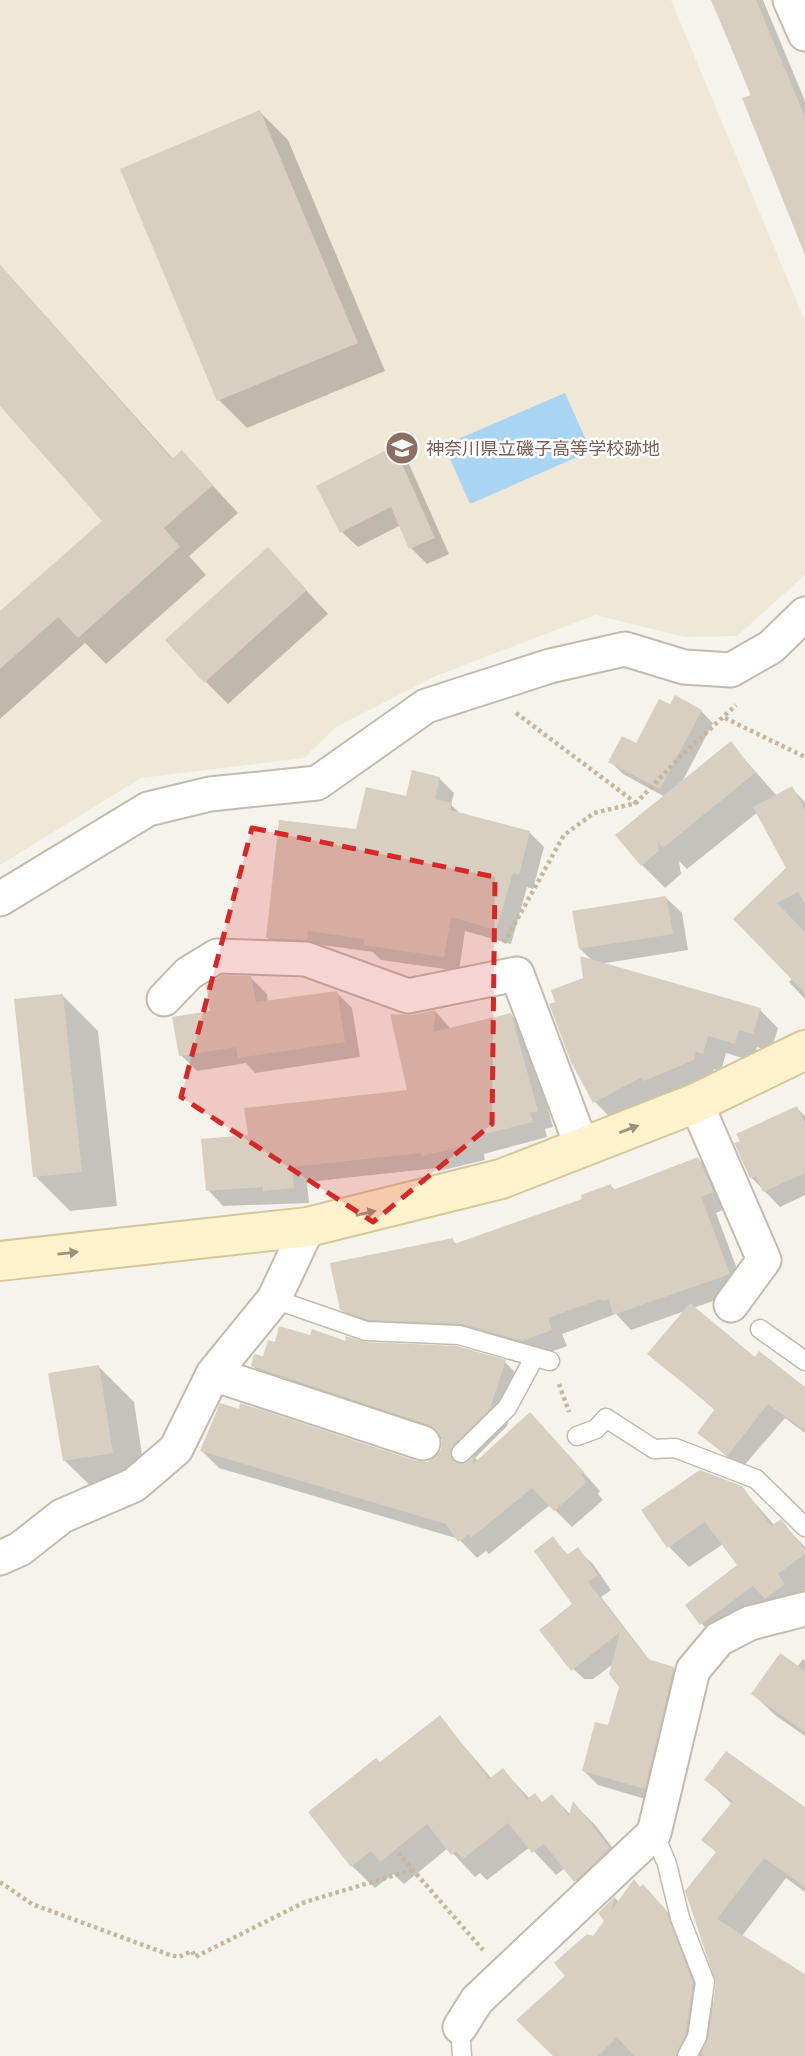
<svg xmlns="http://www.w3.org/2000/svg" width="805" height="2056" viewBox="0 0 805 2056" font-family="Mulish,'Noto Sans JP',sans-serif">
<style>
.education{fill:#efe8d6}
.water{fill:#a9d4f2}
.shadow{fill:#0003}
.building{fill:#d8cfc1}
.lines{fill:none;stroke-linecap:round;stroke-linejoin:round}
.lane-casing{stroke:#c2bbae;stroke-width:21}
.street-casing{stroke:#c2bbae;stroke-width:37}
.secondary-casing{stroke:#d6c79b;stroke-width:42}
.path{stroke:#c4b79f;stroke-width:4.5;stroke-dasharray:3.5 3.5;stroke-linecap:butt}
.lane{stroke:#fff;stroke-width:18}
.street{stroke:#fff;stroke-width:33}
.secondary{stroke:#fff3cd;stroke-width:38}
.oneway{fill:#9c937c}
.marked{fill:#d62828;fill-opacity:0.2;stroke:#d62828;stroke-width:5;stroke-dasharray:14 9;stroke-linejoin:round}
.labels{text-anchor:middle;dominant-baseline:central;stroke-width:5;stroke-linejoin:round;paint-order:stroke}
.education-label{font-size:18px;fill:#785e54;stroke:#fff;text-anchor:start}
</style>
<rect width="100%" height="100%" fill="#f6f3ec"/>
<!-- education -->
<path class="education" d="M0,0H671L805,321V575L737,636L685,637L595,615L436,676L336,727L304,758L141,778L0,865Z"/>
<!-- water -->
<path class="water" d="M565,393L591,451L470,504L444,445Z"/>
<!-- shadow -->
<path class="shadow" d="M713,0H763L805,101V232Z
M260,112L288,140L385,371L247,428L219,400Z
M0,265L174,460L182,452L238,513L189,556L206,575L106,664L85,643L0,719V614L104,521L0,403Z
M394,448L409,464L449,554L427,564L411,548L401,525L358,547L342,532Z
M268,549L328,614L228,704L205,681Z
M671,707L701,711L713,723L681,784L731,744L777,796L792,789L805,802V999L789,982L793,978L735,919L788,868L758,812L687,869L679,861L681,874L665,888L642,865L665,797L623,774L611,762L636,746Z
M439,778L454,793L451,805L461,814L529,832L544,847L533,889L527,887L511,944L465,931L459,971L381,960L373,952L322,945L321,954L283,953L268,938L357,831Z
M666,898L682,913L688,950L599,964L760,1010L778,1028L771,1051L757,1047L753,1061L726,1053L721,1071L714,1069L711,1078L664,1098L661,1095L613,1120L595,1102L572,1061L585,980L594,962L580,949Z
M251,978L267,994L268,1002L336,992L352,1008L360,1057L255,1073L246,1063L197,1071L181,1055Z
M63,996L98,1031L117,1206L70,1211L35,1176Z
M436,1012L451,1029L511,1015L526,1031L553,1127L545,1129L547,1137L484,1154L485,1160L439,1171L437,1168L307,1182L309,1203L223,1206L208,1190L250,1136L409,1091L412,1017Z
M797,1108L805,1116V1195L780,1207L751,1177Z
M698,1159L714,1175L728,1208L716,1213L745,1290L693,1308L755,1359L805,1389V1433L785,1418L741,1469L699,1432L716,1411L650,1354L685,1311L631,1330L616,1314L562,1334L567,1346L539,1356L358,1325L341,1309L452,1240L457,1245L585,1200L611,1186L616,1191Z
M311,1337L505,1362L522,1379L507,1426L475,1458L478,1461L547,1432L600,1491L598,1494L603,1500L572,1527L550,1505L489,1554L486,1551L477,1558L459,1539L219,1468L202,1451L428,1463L443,1449V1440L270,1383L253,1366L265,1358L276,1344Z
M99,1367L134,1402L147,1488L100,1495L64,1460Z
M741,1487L775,1526L781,1522L805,1547V1590L722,1644L701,1623L739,1565L723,1544L689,1567L669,1547Z
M553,1539L569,1556L578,1550L593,1564L611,1590L601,1597L651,1662L673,1668L688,1683L659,1803L598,1785L584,1771L609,1728L621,1686L613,1664L593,1679H584L568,1664L574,1604Z
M803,1659L805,1661V1736L775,1715L753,1694L797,1667Z
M440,1718L492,1779L503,1770L530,1799L542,1803L552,1796L571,1815L574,1804L596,1826L631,1872L598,1904L565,1868L556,1875L530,1847L487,1880L480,1873L475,1877L448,1848L404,1884L393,1874L375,1888L352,1866L380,1764Z
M707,1780L805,1809V1892L786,1878L742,1936L805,1976V2056H555L568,1976L606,1921L600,1913L615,1898L619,1902L643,1886L688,1934L715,2007L718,1983L687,1892L717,1853L704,1840L733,1805Z"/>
<!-- building -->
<path class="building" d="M711,0H756L805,117V255L742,98L751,95Z
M260,110L358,343L217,401L120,169Z
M0,265L172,459L182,450L213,485L164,528L180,547L78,638L58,617L0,669V611L102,521L0,406Z
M394,446L435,538L409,549L391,507L340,533L316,486Z
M268,547L307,590L204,683L165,640Z
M675,695L702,710L660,789L608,762L622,736L636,743L659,699L670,704Z
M731,741L755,773L663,848L658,842L659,851L641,866L615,835Z
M412,770L440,777L435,799L452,803L450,810L530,831L519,875L513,873L496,930L451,917L444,957L364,945V939L308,931L307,940L266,938L279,820L356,829L366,787L406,796Z
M792,786L805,810V904L798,892L777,903L805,932V993L733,919L786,868L753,807Z
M666,896L673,934L579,949L572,911Z
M580,956L761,1008L753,1034L739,1030L735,1044L708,1036L703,1054L696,1052L694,1060L644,1081L642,1077L593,1103L571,1062L549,1004L555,1002L551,990L583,978Z
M222,975L251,976L256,1002L337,991L345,1042L238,1058L236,1047L179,1056L172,1017L210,1011L206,985Z
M63,994L82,1172L33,1177L14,999Z
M436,1010L433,1032L511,1013L538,1111L530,1113L533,1122L469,1138L471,1144L422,1156L421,1153L292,1167L294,1188L263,1191V1187L206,1191L201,1139L248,1135L244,1108L407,1090L390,1014L412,1015Z
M797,1106L805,1123V1173L763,1192L756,1176L750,1178L734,1143L740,1141L736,1134Z
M698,1157L714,1192L701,1197L730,1274L613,1315L609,1299L602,1301L601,1299L548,1318L552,1330L522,1341L462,1324L368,1320L340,1310L330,1263L453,1238L454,1244L582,1199L581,1195L611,1184L613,1190Z
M690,1303L755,1357L759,1351L805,1387V1431L768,1404L727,1456L697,1433L715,1409L647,1354Z
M279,1326L310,1335L312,1329L346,1341L345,1336L366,1342L457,1346L506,1360L490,1409L453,1445L450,1451L452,1460L463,1464L475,1455L472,1465L530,1412L584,1472L581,1475L587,1482L554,1511L532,1488L471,1538L469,1534L458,1542L446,1524L200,1451L220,1403L239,1409L240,1403L417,1461L428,1462L441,1450L442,1438L429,1425L251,1366L254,1354L263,1356L268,1340L275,1342Z
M99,1365L113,1453L63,1461L48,1373Z
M700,1470L742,1486L771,1526L781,1519L805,1550V1554L778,1574L785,1584L765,1599L753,1586L700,1625L685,1605L737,1565L705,1522L667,1548L641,1510Z
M553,1536L567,1555L578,1547L598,1575L588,1582L648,1659L674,1667L645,1789L582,1771L595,1722L608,1725L619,1687L609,1674L620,1632L571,1671L539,1630L572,1604L534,1551Z
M780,1653L805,1671V1732L751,1694Z
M440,1715L489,1779L503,1768L527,1799L535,1793L542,1802L552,1794L569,1816L573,1801L610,1848L574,1882L544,1844L532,1853L508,1823L463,1859L456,1851L451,1855L427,1824L380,1862L371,1851L351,1867L308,1812L376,1758L380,1762Z
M726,1751L805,1807V1887L764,1858L717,1919L805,1974V2056H705L701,2053L708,2039L716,1983L685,1891L716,1852L701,1840L733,1801L704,1780Z
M634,1879L640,1887L643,1884L666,1910L693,1983L686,2033L676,2056H634L617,2037L598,2056H553L516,2020L565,1976L554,1963L587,1934L593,1936L604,1921L598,1913L615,1896L611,1911Z"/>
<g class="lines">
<defs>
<path id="lane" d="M274,1299L366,1331L459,1335L550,1361
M760,1329L805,1361
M577,1436L596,1429L606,1418L654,1449L675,1448L756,1479L805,1527
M461,1453L507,1408L534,1358
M654,1833L667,1864L680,1918L705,1982L697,2037L687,2056
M460,2027L462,2056"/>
<path id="street" d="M790,0L805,34
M0,899L148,809L210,794L317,783L426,706L550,666L625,649L684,667L731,670L771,647L805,614
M164,999L189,973L217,956L306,959L408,996L517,974L582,1147
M696,1103L764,1260L731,1305
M213,1374L423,1443
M0,1558L20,1549L62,1516L134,1485L176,1449L213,1374L274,1299L308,1227
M460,2027L477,2000L654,1833L693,1670L719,1639L750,1623L805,1609"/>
<path id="secondary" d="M0,1261L308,1227L501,1179L696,1103L805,1050"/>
</defs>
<!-- lane casing -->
<use href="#lane" class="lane-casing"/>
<!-- street casing -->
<use href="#street" class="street-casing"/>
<!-- secondary casing -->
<use href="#secondary" class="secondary-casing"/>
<!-- path -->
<path class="path" d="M516,713L636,803
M725,718L805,757
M504,943L564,835L594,813L636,803L681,756L736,705
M559,1384L569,1412
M398,1853L483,1950
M0,1882L32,1904L170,1955L179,1957L192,1951L195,1957L305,1902L412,1870"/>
<!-- lane -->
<use href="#lane" class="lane"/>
<!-- street -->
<use href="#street" class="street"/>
<!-- secondary -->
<use href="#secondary" class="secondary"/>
</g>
<!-- one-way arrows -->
<defs><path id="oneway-solid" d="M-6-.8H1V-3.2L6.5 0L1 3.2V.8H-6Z" transform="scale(1.75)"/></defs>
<g class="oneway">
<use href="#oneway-solid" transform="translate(629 1129) rotate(-21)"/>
<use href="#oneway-solid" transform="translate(366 1213) rotate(-13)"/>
<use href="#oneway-solid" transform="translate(68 1253) rotate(-6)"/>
</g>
<!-- marked area -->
<path class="marked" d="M252,828L495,877L492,1124L373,1222L181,1097Z"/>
<!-- icons -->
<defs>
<symbol id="school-disc" viewBox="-11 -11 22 22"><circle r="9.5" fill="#8d6e63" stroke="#fff"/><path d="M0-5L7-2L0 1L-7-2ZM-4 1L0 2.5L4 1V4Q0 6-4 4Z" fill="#fff"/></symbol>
</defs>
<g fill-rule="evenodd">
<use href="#school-disc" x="383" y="429" width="38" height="38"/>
</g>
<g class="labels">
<!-- education labels -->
<g class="education-label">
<text x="426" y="448">神奈川県立磯子高等学校跡地</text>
</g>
</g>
</svg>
